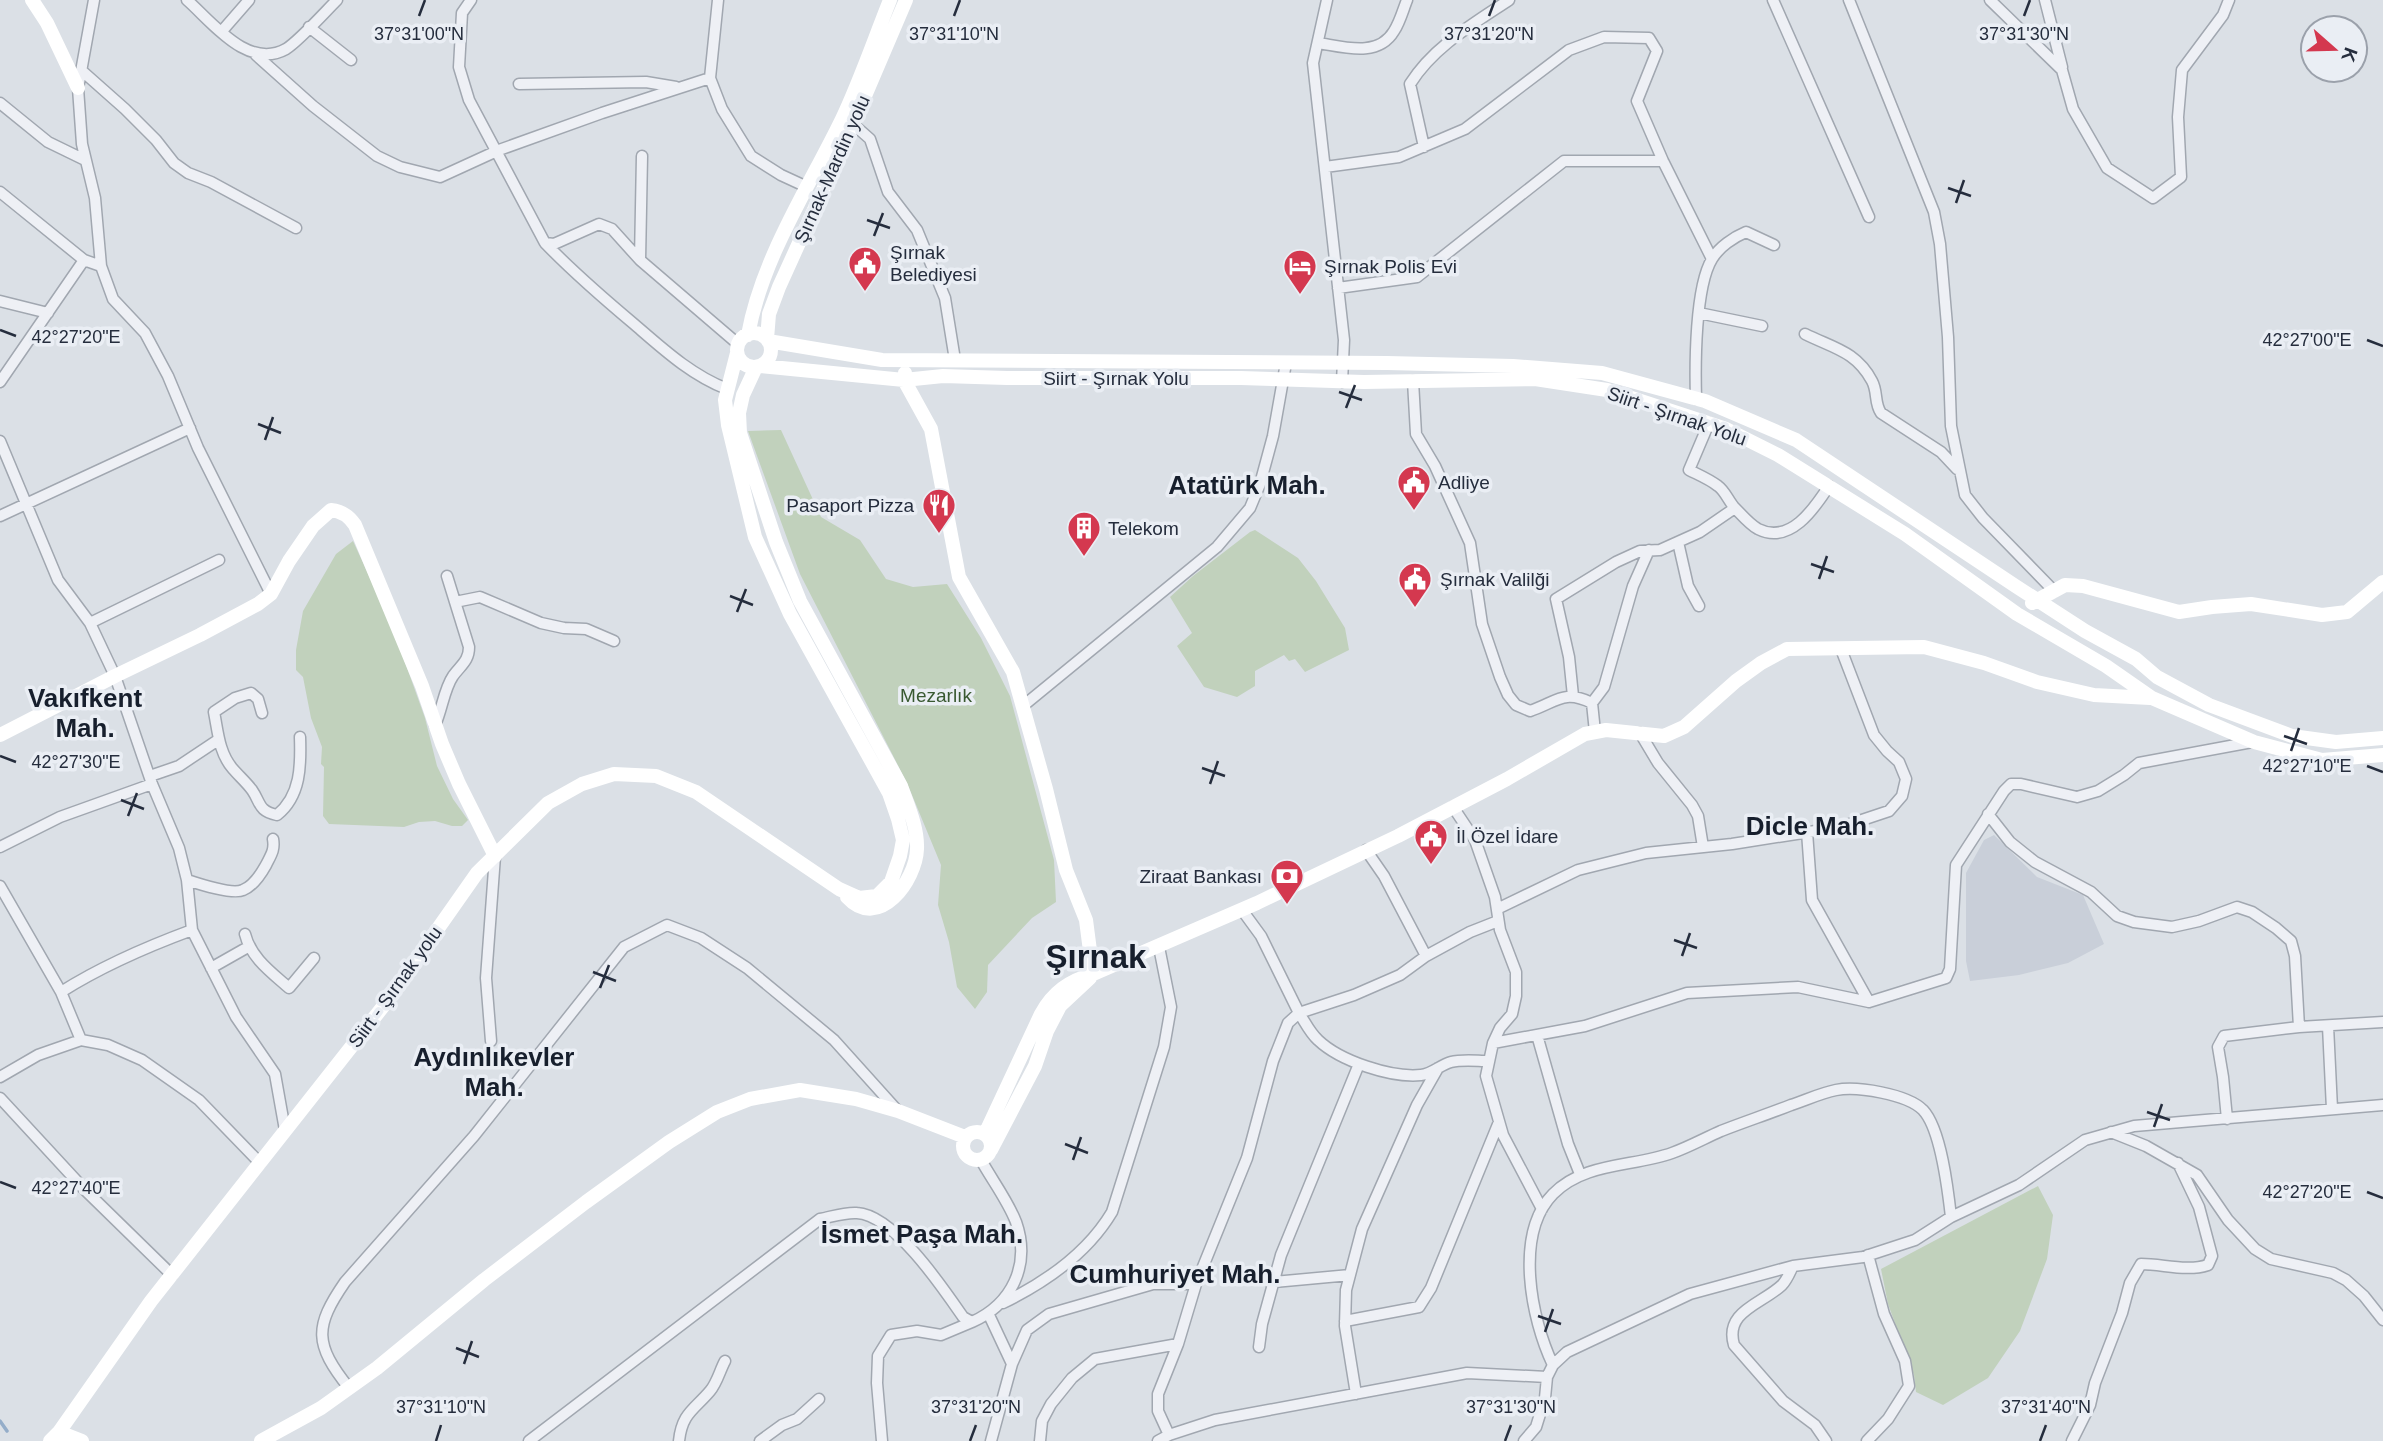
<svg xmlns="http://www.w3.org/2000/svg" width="2383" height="1441" viewBox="0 0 2383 1441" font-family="Helvetica,sans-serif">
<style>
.built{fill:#c9cfd9}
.green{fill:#c1d1bc}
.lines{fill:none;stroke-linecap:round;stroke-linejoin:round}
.stream{stroke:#94adc9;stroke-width:3.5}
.street-casing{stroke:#a1a7b0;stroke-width:13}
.street{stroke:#eef0f5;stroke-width:10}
.secondary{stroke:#fff;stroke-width:14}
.ticks{fill:none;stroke:#252d3d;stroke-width:2.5}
.labels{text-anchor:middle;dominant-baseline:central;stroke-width:7;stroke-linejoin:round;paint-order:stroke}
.street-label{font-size:19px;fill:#252d3d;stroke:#eaeef4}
.poi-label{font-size:19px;fill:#252d3d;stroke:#eaeef4;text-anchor:start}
.park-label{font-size:19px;fill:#395931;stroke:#eaeef4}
.district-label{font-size:26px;font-weight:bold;fill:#171f2d;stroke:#eaeef4}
.town-label{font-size:33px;font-weight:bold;fill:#171f2d;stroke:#eaeef4}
.ticks-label{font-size:18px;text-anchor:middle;fill:#252d3d;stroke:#eaeef4;stroke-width:7;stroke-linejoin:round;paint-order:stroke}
</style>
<rect width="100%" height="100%" fill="#dbe0e6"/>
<!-- built -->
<path class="built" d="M1994,835L2037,877L2083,895L2104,944L2068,963L2019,975L1970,981L1966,961V873L1984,840Z"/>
<!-- green -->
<path class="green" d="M781,430L821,517L860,540L886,579L913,587L947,584L981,638L1010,696L1054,860L1056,902L1032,918L988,965L987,992L975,1009L957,987L949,942L938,905L941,865L907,783L800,574L748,431Z
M1255,530L1298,558L1316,581L1345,628L1349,650L1305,672L1295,659L1289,661L1284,655L1255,671V686L1237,697L1204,687L1177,646L1192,633L1170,597L1193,576L1250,532Z
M353,541L392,626L425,718L437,766L453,799L468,820L462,826H452L435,821L419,822L404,827L329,824L323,816L324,767L321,764L322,747L311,718L303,677L296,670V650L303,611L336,554Z
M2038,1186L2053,1215L2047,1259L2020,1331L1988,1378L1943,1405L1916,1392L1914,1375L1888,1304L1881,1269Z"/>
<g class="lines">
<!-- stream -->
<path class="stream" d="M0,1421L7,1431"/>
<defs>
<path id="street" d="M94,0L78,88L82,144L95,198L101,266L113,299L145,333L168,376L198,448L271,594
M187,0C213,23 248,70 286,49C299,41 325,12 337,0
M471,0L462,13L459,67L469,100L545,243L554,244L599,224L612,229L640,260
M718,0L710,78L722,109L751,156L781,175L807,187
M1327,0L1313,63L1344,340L1342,382
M1773,0L1869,217
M1849,0L1934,212L1940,244L1948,337L1951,426L1965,495L1983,518L2054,591
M1990,0L2062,70L2073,109L2107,168L2153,198L2181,177L2178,117L2182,70L2223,15L2229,0
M2045,0L2062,67
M309,27L351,60
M222,31L249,0
M1318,43C1344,47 1378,58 1394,31C1400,22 1403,10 1407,0
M256,55L313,106L377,156L400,167L440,177L499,150L602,113L710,78
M81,70L125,109L156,140L174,163L188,173L211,182L296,228
M519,84L646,82L676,87
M0,103L48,142L85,160
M853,124L870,139L888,192L917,230L945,298L955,360
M1424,147L1410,84C1433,47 1473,24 1509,0
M642,156L640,260L738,344
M1325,167L1399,157L1465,129L1569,50L1604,37L1649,38L1657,51L1637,101L1663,161L1712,259
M0,192L84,260L101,266
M545,243C573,272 603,298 634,324C663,349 691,375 727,389
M1338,288L1417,277L1564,161H1663
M0,301L48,313
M1699,313L1762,326
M1805,334C1833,348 1856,351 1872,381C1878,392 1874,403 1881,413L1941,452L1957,469
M1413,381L1416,434L1435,466L1470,543L1482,624L1500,677L1508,695L1516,705L1530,711C1557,702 1563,689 1592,703L1595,732
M0,382L84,260
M1696,399C1695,365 1695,287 1712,259C1719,247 1734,237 1746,232L1774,245
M1709,423L1689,470C1699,475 1709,479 1718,486C1725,491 1728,500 1734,507C1741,514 1749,524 1758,529C1790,545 1814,509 1829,486
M0,441L58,580L90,623L115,676L152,784L179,848L187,880L192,930L236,1017L275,1074L285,1130
M0,516L190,428
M1678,542L1688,586L1699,606
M455,602L480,597L541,623L564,628L586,629L614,641
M90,623L219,560
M1573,696L1569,657L1556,599L1616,562L1640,551L1660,550L1700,532L1735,508
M1592,703L1604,687L1633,586L1649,550
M1023,706L1217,547L1250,508L1260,484L1273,436L1286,363
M262,713L258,699L251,693L235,698L214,712C218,732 219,753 233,769C239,776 246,782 252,790C261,803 258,811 277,815C301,796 301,765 300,737
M435,725C442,710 444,689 453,676C461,665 469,661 469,647L447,576
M1640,733L1658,763L1692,805L1698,816L1703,847
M150,776L179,766L218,740
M1453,807L1475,840L1495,897L1500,930L1516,972V996L1512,1014L1500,1028L1493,1043L1486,1076L1503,1135L1542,1209
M1988,814L2010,842L2035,862L2091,892L2117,916L2134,922L2172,927L2199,921L2237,907L2252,912L2276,928L2291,941L2295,956L2299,1027
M1807,832L1812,900L1869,1002
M0,847L60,817L152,784
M1366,850L1384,876L1426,956
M187,880C199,884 232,895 243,890C253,886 261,874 266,865C271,855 275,850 273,839
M0,886L61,992L81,1040L38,1055L0,1077
M1497,909L1578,870L1646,853L1732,844L1841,827L1889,811L1902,796L1906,779L1899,762L1887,751L1874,735L1841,649
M1242,910L1261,936L1299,1013L1354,995L1400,975L1426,956L1470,932L1498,921
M245,934C251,958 271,972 289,988L314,958
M211,968L248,947
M61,992C102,966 146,947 192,930
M2328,1026L2332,1109
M1537,1035L1568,1144L1580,1174
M81,1040L108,1045L142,1060L199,1100L260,1163
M491,1041L486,978L495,856
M1493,1043L1585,1026L1687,993L1798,987L1869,1002L1946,978L1950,969L1956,865L2004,791L2011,784H2021L2077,797L2098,791L2124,775L2139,763L2252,742
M0,1098L85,1190L172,1275
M2227,1119L2223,1077L2218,1047L2224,1036L2299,1027L2383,1022
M2111,1132L2146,1146L2197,1175L2228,1220L2255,1249L2271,1259L2333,1273L2346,1280L2364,1296L2383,1320
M1793,1266C1790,1272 1787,1280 1782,1285C1762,1304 1724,1311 1734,1345L1783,1401L1815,1425L1826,1441
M1274,1282L1350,1275
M1003,1303C1046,1282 1087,1254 1112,1212L1164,1047L1171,1007L1159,947
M989,1315L1012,1364
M1345,1321L1419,1307L1431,1288L1499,1122
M1259,1347L1262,1324L1281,1255L1359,1064
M1553,1365C1531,1319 1514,1234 1553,1194C1584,1162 1633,1167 1672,1153C1689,1147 1705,1138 1721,1131C1744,1122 1768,1114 1791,1105C1806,1100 1821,1093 1836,1090C1857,1086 1907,1094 1923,1110C1941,1129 1948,1190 1951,1217
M349,1388C314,1344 314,1327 345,1282L474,1136L624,947L667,925L701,938L747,968L834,1040L897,1110
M1356,1394L1345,1326L1346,1290L1362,1229L1417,1105L1438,1068
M1169,1435L1158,1411V1394L1178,1344L1196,1284L1247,1158L1273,1061L1288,1023L1299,1013C1305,1022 1310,1033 1318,1040C1340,1061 1391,1078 1421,1075C1432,1074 1440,1065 1451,1062C1462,1059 1477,1061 1489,1061
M529,1441L820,1219C831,1217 845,1212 857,1213C894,1215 943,1288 963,1317L972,1322C1012,1304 1031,1265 1016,1222C1008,1201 992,1180 981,1160
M679,1441C682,1413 694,1410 710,1391C717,1383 720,1370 725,1361
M760,1441L782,1425L797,1419L819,1399
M882,1441L877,1383L878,1356L891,1335L917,1331L941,1335L972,1322
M991,1441L1012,1364L1027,1330L1049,1314L1153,1284H1196
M1040,1441L1042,1421L1051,1404L1072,1378L1095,1359L1178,1344
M1158,1441L1169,1435L1215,1420L1467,1373L1547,1377
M1524,1441L1536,1427L1545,1398L1547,1377L1553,1365L1567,1352L1690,1294L1793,1266L1863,1257L1915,1240L1951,1217L2019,1185L2085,1140L2134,1126L2383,1105
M1867,1441L1888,1419L1909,1386L1905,1361L1884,1314L1868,1255
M2072,1441L2090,1405L2095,1383L2122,1313L2130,1283L2141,1264C2163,1264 2187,1272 2208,1265L2212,1256L2199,1207L2178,1163"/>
</defs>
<!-- street casing -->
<use href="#street" class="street-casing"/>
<!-- street -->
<use href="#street" class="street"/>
<!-- secondary -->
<path class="secondary" d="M32,0L47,23L78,88
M737 350a17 17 0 1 1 34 0a17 17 0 1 1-34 0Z
M748,335C762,258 808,189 842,119C860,81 874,40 890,0
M767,339L769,314L779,287L853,124L906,0
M768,341L882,360L1387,363L1513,366L1602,373L1705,401L1796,440L2017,587L2085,631L2136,659L2157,677L2209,705L2292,736L2336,742L2383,738
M761,366L904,380L943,376L1007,378H1241L1364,382L1535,379L1607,390L1726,429L1778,455L1905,534L2017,614L2106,666L2152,698L2254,742L2322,760L2383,755
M756,367L743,395L739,413L740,433L776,542L800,601L901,786C908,806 918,828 917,849C916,880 879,932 847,897
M905,373L904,380L931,429L959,577L1013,672L1046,789L1066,870L1086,920L1093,974
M2032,603L2065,585L2083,586L2179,612L2212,607L2251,604L2322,615L2347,612L2383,582
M0,735L115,676L200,635L258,604L271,594L289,561L313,526L331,510C342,511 349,516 355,525L422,686L442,744L459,784L495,856
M963 1146a14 14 0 1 1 28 0a14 14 0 1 1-28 0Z
M985,1134L1041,1014C1053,992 1069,981 1093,974L1257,903L1398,836L1507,779L1585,734L1606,730L1664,736L1684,727L1736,681L1761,663L1787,649L1924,647L1984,663L2037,682L2094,695L2150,698
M991,1150L1035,1066L1047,1031L1060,1006L1090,978
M59,1432L82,1441
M50,1441L59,1432L151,1301L385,1004L477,873L548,803L582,784L614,774L656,776L696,792L839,889L859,898L877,896L891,882L900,856L903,840L898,819L889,793L790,614L755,537L728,425L725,400L737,353
M261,1441L321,1408L377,1368L484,1280L586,1202L669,1142L717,1112L750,1099L800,1090L856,1099L898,1111L965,1137"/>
</g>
<!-- ticks -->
<path class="ticks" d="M419,16L425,0M954,16L960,0M1489,16L1495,0M2024,16L2030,0M1948,188L1971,196M1956,203L1964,180M867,220L890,228M874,236L883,213M0,330L16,336M2367,340L2383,346M1339,392L1362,400M1346,408L1355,385M258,424L281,433M265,440L273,417M1811,564L1834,572M1819,579L1827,556M730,596L753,605M737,612L746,589M2284,736L2307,744M2291,751L2299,728M0,756L16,762M2367,766L2383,772M1202,768L1225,776M1210,784L1218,761M121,800L144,809M128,816L137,793M1674,940L1697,948M1682,956L1690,933M593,972L616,981M600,988L609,965M2147,1112L2170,1120M2154,1127L2162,1104M1065,1144L1088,1153M1073,1160L1081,1137M0,1182L16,1188M2367,1192L2383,1198M1538,1316L1561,1324M1545,1332L1553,1309M456,1348L479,1357M464,1364L472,1341M436,1441L441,1425M970,1441L976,1425M1505,1441L1511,1425M2040,1441L2046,1425"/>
<!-- icons -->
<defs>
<symbol id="civic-pin" viewBox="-11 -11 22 30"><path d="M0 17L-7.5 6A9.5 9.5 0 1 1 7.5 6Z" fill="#d4384f" stroke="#eaeef4"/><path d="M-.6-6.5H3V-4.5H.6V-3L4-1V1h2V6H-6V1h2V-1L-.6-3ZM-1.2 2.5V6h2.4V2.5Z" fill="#fff"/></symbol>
<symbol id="hotel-pin" viewBox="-11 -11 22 30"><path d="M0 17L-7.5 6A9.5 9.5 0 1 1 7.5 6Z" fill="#d4384f" stroke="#eaeef4"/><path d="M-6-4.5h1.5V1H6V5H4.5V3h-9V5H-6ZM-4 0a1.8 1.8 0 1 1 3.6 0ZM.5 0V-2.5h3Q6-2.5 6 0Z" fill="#fff"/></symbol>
<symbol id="restaurant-pin" viewBox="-11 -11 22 30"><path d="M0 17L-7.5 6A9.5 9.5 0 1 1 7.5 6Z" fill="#d4384f" stroke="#eaeef4"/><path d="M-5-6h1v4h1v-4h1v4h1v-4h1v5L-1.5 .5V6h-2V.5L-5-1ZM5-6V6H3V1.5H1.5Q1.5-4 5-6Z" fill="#fff"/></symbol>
<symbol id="building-pin" viewBox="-11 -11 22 30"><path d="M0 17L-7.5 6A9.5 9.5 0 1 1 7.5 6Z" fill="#d4384f" stroke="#eaeef4"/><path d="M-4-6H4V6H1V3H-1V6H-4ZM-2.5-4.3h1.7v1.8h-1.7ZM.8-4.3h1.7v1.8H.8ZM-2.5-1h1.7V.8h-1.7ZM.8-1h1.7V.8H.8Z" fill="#fff"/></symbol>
<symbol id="bank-pin" viewBox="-11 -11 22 30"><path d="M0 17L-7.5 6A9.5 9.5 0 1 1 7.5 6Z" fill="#d4384f" stroke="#eaeef4"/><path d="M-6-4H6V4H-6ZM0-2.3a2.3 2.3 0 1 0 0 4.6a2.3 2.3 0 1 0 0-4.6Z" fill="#fff"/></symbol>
</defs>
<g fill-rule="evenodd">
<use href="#civic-pin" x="846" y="244" width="38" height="52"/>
<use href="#hotel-pin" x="1281" y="247" width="38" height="52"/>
<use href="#civic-pin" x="1395" y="463" width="38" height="52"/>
<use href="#restaurant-pin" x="920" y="486" width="38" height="52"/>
<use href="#building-pin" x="1065" y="509" width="38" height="52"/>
<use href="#civic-pin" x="1396" y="560" width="38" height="52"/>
<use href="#civic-pin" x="1412" y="817" width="38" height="52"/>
<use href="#bank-pin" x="1268" y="857" width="38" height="52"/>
</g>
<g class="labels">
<!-- street labels -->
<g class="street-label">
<text transform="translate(832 169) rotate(-66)">Şırnak-Mardin yolu</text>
<text x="1116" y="378">Siirt - Şırnak Yolu</text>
<text transform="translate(1677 416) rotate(19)">Siirt - Şırnak Yolu</text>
<text transform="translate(395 987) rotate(-54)">Siirt - Şırnak yolu</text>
</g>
<!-- poi labels -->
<g class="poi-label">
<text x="890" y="252">Şırnak<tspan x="890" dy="22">Belediyesi</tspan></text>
<text x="1324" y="266">Şırnak Polis Evi</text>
<text x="1438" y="482">Adliye</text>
<text x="914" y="505" text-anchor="end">Pasaport Pizza</text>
<text x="1108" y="528">Telekom</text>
<text x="1440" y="579">Şırnak Valilği</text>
<text x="1456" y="836">İl Özel İdare</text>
<text x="1262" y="876" text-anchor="end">Ziraat Bankası</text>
</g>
<!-- park labels -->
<g class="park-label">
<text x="936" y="695">Mezarlık</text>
</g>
<!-- district labels -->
<g class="district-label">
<text x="1247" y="485">Atatürk Mah.</text>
<text x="85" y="698">Vakıfkent<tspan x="85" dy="30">Mah.</tspan></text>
<text x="1810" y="826">Dicle Mah.</text>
<text x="494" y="1057">Aydınlıkevler<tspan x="494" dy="30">Mah.</tspan></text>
<text x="922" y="1234">İsmet Paşa Mah.</text>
<text x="1175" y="1274">Cumhuriyet Mah.</text>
</g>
<!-- town labels -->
<g class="town-label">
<text x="1096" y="956">Şırnak</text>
</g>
</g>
<g class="ticks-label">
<text x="419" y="40">37°31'00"N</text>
<text x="954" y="40">37°31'10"N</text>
<text x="1489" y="40">37°31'20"N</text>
<text x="2024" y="40">37°31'30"N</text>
<text x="76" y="343">42°27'20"E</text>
<text x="2307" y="346">42°27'00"E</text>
<text x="76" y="768">42°27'30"E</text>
<text x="2307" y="772">42°27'10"E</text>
<text x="76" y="1194">42°27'40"E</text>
<text x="2307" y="1198">42°27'20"E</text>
<text x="441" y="1413">37°31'10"N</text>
<text x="976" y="1413">37°31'20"N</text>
<text x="1511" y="1413">37°31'30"N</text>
<text x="2046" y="1413">37°31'40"N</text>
</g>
<!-- north arrow -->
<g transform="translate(2334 49) rotate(110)"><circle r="33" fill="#eaeef4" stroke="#9ba1ab" stroke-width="2"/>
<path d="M0-5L12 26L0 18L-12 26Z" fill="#d4384f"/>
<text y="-10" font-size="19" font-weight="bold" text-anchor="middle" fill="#252d3d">K</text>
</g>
</svg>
